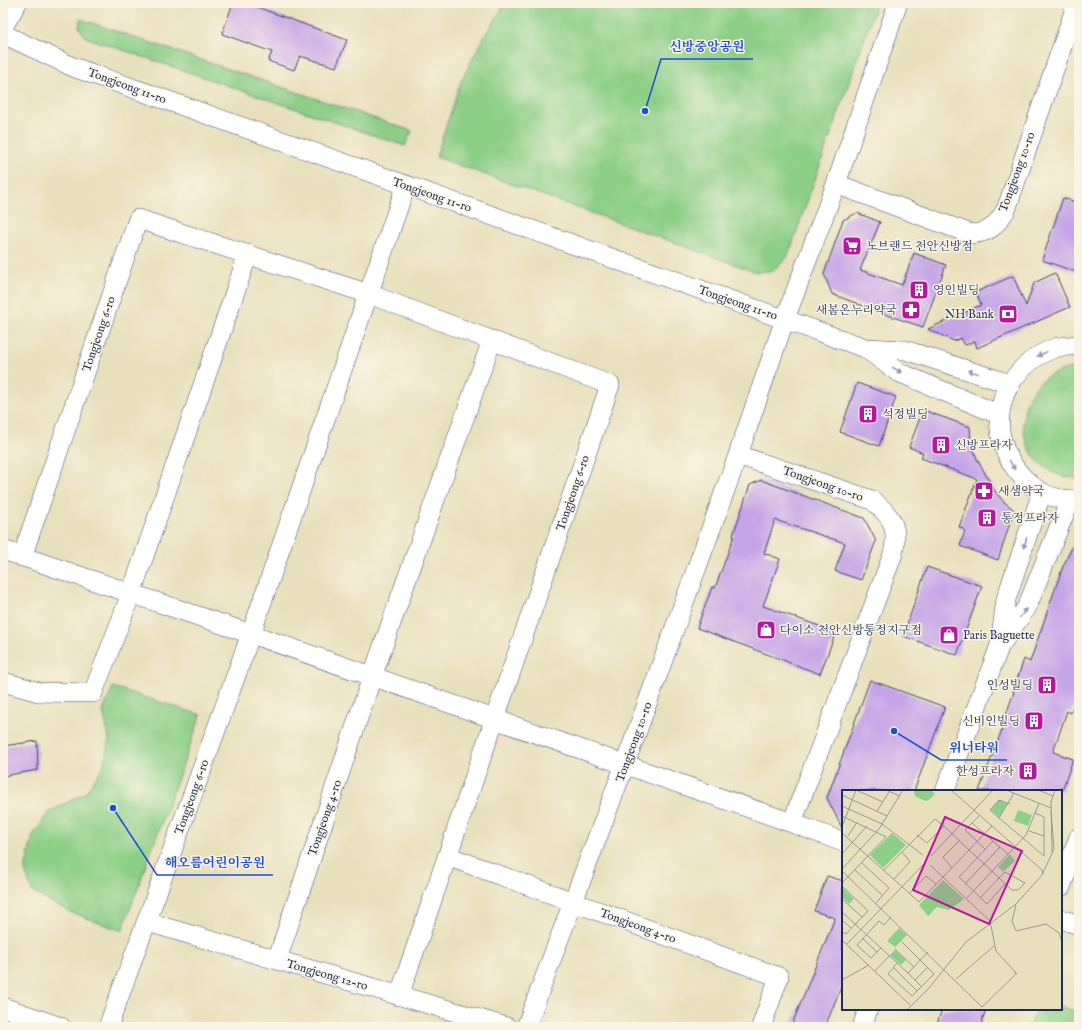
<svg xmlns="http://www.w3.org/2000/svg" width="1082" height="1030" viewBox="0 0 1082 1030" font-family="'IM FELL English','Noto Serif KR',serif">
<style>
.green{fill:#8dcf87;stroke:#547f72}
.building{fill:#c5a4e7}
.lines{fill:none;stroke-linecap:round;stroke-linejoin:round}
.minor-casing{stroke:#3a4a6c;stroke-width:20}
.minor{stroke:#fff;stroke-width:19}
.oneway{fill:#8d97ae}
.labels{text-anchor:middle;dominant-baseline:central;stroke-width:3;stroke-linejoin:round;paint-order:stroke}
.street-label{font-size:12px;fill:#1b2f5e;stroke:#fcf5e5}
.poi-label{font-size:12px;fill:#1b2f5e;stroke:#fcf5e5;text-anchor:start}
.inset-road{fill:none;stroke:#969996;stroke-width:1}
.view{fill:#b5179e;fill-opacity:0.15;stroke:#b5179e;stroke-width:2}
.inset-edge{fill:none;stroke:#1b2f5e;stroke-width:2}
.leader{fill:none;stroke:#1d4ed8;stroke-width:1.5}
.callout-dot{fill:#1d4ed8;stroke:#fcf5e5;stroke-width:1.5}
.callout-label{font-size:13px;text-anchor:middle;font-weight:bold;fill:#1d4ed8;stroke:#fcf5e5;stroke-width:3;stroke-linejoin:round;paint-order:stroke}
</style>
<rect width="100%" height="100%" fill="#fcf5e5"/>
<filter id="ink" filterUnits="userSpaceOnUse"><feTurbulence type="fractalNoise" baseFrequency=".025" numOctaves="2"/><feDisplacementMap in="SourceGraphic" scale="8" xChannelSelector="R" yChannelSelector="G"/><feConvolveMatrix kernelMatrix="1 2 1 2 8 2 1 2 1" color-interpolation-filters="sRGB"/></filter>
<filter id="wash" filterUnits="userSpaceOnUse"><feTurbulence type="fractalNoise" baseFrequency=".012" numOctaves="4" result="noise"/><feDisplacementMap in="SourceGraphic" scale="16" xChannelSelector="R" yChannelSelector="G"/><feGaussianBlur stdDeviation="0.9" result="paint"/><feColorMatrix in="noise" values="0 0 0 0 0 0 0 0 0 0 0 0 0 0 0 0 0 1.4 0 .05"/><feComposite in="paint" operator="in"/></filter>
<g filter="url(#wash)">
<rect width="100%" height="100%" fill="#e8e0bc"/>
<!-- green -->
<path class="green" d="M506,3H877L788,256L774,271L756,272L436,157L461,81L485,35Z
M80,19L412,131L405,146L85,37L79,27Z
M1076,367H1079V478C1039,480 1013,439 1027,402C1030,394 1036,385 1043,380C1053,372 1064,370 1076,367Z
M113,687L201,715L122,931L70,912L32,892L25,870L33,835L48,813L86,792L103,767L109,739L103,711Z
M1061,1006L1079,1013V1027H1029L1036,1009H1061Z"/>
<g id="blocks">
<!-- building -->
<path class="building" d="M233,3H246L347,40L336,67L300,56L294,70L268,61L272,52L222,34Z
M1063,198L1079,203V273L1042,260Z
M857,213L880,222L860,270L902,285L914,253L946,265L923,327L887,315L832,294L824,274L843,220Z
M1055,273L1070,307L977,348L975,341L965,345L961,338L954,341L928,329L981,305L976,292L1013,276L1026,306L1034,283Z
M857,383L896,397L879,446L840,432Z
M923,410L970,427L971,443L977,459L994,490L1003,501L1014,510L998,560L960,546L965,530L959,527L977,479L921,458L923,453L909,447Z
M761,480L864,518L876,541L861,580L835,571L845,543L775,520L764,553L780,559L763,606L836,632L820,674L697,628L712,587L715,588L734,536L733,535L750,485Z
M1079,532V690L1071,713L1067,711L1053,752L1073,759L1062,791H979L1003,727L1002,726L1014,692H1013L1024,659L1030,662L1062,569Z
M927,567L982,586L957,655L903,636Z
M870,680L945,707L914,791H843V830L827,798Z
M37,741L38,770L3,776V746Z
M827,876L843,881V982L825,1027H791L835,918L814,911Z
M942,1009H986L980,1027H936Z"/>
</g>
</g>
<g filter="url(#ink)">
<use href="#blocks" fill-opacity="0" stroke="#3a4a6c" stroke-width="1"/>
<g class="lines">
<defs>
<path id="minor" d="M3,27L17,3
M3,34L73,67L865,348L905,350L1010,384
M836,184L971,234C992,232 995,226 1006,210L1077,3
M1079,345C1071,346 1062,346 1055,348C1042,352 1031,360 1022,369C985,406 996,462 1038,490C1049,498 1065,500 1079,500
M865,348L898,372L1000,415
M738,455L872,500C893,517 899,528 893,554L792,823
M3,550L251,634L792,823L843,842
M22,557L138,219L369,294L610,385L399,996
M1001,644L1027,607L1070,500
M3,682L39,692L93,693L131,594L248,254
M945,791L1000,645L1006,599L1042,492
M447,856L779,977L761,1027
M1061,887L1079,837
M1061,919L1079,925
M147,922L507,1027
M277,960L372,677L492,340
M3,1007L61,1027
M108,1027L251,634L406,185
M526,1027L625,764L738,455L785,319L836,184L898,3
M862,1027L868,1009"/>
</defs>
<!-- minor casing -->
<use href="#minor" class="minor-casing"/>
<!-- minor -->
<use href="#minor" class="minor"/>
</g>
<!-- one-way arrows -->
<defs><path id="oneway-solid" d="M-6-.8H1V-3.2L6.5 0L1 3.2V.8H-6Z"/></defs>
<g class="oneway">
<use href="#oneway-solid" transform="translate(1042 354) rotate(154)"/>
<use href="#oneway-solid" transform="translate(897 370) rotate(32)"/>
<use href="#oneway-solid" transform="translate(973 372) rotate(-162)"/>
<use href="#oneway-solid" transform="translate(1012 465) rotate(58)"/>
<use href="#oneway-solid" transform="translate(1025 543) rotate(109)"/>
<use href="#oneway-solid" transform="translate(1023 613) rotate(-54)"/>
</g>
</g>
<!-- icons -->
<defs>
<symbol id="supermarket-square" viewBox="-11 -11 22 22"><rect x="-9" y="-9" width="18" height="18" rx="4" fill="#b5179e" stroke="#fcf5e5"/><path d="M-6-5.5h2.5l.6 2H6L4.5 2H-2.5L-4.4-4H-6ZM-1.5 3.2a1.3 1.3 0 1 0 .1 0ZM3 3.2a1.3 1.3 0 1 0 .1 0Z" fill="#fff"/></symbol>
<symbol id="building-square" viewBox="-11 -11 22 22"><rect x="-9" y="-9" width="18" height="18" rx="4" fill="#b5179e" stroke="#fcf5e5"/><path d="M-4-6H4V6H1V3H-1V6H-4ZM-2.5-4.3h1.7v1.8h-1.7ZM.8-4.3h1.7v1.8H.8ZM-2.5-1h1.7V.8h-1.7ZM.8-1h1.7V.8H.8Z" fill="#fff"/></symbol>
<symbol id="pharmacy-square" viewBox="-11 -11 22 22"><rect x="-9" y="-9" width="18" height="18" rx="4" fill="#b5179e" stroke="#fcf5e5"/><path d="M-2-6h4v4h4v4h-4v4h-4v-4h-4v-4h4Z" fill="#fff"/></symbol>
<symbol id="bank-square" viewBox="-11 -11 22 22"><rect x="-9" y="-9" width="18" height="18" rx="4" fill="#b5179e" stroke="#fcf5e5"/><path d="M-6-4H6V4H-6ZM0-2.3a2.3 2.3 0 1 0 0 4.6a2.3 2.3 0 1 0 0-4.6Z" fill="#fff"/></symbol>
<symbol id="shop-square" viewBox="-11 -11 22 22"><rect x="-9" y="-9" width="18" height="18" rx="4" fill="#b5179e" stroke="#fcf5e5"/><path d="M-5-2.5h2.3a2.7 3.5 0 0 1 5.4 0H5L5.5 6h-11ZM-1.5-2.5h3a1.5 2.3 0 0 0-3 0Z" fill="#fff"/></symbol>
</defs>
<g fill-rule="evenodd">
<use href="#supermarket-square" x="841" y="235" width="22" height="22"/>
<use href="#building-square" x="908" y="279" width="22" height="22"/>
<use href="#pharmacy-square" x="900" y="299" width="22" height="22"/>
<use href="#bank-square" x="997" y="303" width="22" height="22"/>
<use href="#building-square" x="857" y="403" width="22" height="22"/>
<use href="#building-square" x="930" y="434" width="22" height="22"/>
<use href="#pharmacy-square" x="973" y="480" width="22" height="22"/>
<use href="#building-square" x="976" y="507" width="22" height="22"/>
<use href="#shop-square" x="755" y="619" width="22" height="22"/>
<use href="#shop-square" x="938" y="624" width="22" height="22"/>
<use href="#building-square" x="1036" y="674" width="22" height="22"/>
<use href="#building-square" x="1023" y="710" width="22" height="22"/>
<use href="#building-square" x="1017" y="760" width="22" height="22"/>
</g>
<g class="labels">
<!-- street labels -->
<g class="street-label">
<text transform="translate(127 86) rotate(20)">Tongjeong 11-ro</text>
<text transform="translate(1017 172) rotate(-70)">Tongjeong 10-ro</text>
<text transform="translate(432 195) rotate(19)">Tongjeong 11-ro</text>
<text transform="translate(738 303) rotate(19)">Tongjeong 11-ro</text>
<text transform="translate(99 334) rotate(-71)">Tongjeong 6-ro</text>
<text transform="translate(823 484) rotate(19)">Tongjeong 10-ro</text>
<text transform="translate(573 493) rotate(-71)">Tongjeong 6-ro</text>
<text transform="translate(634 742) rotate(-70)">Tongjeong 10-ro</text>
<text transform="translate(192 797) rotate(-70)">Tongjeong 6-ro</text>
<text transform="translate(325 818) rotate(-71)">Tongjeong 4-ro</text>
<text transform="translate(638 926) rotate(20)">Tongjeong 4-ro</text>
<text transform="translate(327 975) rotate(16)">Tongjeong 12-ro</text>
</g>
<!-- poi labels -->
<g class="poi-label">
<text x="866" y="246">노브랜드 천안신방점</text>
<text x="933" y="290">영인빌딩</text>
<text x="897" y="310" text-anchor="end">새봄온누리약국</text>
<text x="994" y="314" text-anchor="end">NH Bank</text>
<text x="882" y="414">석정빌딩</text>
<text x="955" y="445">신방프라자</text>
<text x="998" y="491">새샘약국</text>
<text x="1001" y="518">통정프라자</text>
<text x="780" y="630">다이소 천안신방통정지구점</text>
<text x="963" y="635">Paris Baguette</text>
<text x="1033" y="685" text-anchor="end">인성빌딩</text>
<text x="1020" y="721" text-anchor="end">신비인빌딩</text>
<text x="1014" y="771" text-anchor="end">한성프라자</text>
</g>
</g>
<!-- overview -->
<g transform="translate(842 790)">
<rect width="220" height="220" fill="#e8e0bc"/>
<path d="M72,0H89L93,4L87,10L83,11L73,6ZM157,10L166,14L157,27L149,20ZM176,20L190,25L186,36L172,31ZM50,43L64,55L41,78L28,65ZM168,64L173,71L161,82L156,77ZM101,90L122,109L107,120L95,117L86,126L77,115ZM0,97L12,109L7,114L0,107ZM57,138L65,145L53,157L45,151ZM53,160L64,170L59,175L48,165Z" fill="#8dcf87"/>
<path class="inset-road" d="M14,0L41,12M44,0L58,6M109,0L200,80L201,84M164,0L209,18M196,0L211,6M172,3L157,28L202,66M0,5L45,26M0,16L40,34L81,65M35,21L47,2M193,23L202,27V66M138,25L123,40L143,59M0,26L44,47L0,93M157,28L148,20L157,10L168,14M130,33L166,64M0,37L14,0M187,41L202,46M0,43L77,112L150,36M75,45L85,53L102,36M6,46L15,32M151,51L117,87L145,114L163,94M210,62L209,12L213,0M0,64L25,36M89,66L151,0M20,73L47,98L34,113M88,75L148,131L154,161L175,184L172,183M110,78L101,67L117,51M0,79L37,39L61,0M13,80L40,105M42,80L93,29L102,36L127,60L150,81L157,88L170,100H176L183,93L163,82L157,88L138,108M0,81L140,217L173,185M52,89L68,72L60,62M123,94L158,57M0,96L26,121L4,144L0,142M67,104L84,86L94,94M125,108L184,45L197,13M0,109L20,127M174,115L170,131L174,141L204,134L217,143L220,152M0,122L66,183L86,162M0,130L9,138M20,148L35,162M0,150L68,215M5,154L81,75M39,158L29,168L15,155L37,131L42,135L49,127M53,159L72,177M55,173L46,184L70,206L92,184L60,152M51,177L75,201M33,181L47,166M66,183L79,196M114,189L152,156M0,190L27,175M73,190L86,177M65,220L87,198L124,152L174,114L200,85L212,59L209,21"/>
<path class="view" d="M103,27L180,61L147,134L71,100Z"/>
<rect width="220" height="220" class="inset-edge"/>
</g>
<!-- callouts -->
<path class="leader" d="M645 111L661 59H753M894 731L941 760H1007M113 808L157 875H273"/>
<g class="callout-dot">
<circle cx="645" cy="111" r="4"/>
<circle cx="894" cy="731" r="4"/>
<circle cx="113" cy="808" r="4"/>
</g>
<g class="callout-label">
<text x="707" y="51">신방중앙공원</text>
<text x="974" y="752">위너타워</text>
<text x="215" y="867">해오름어린이공원</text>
</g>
<!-- margin -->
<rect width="1082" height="1030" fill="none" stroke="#fcf5e5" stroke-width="16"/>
</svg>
